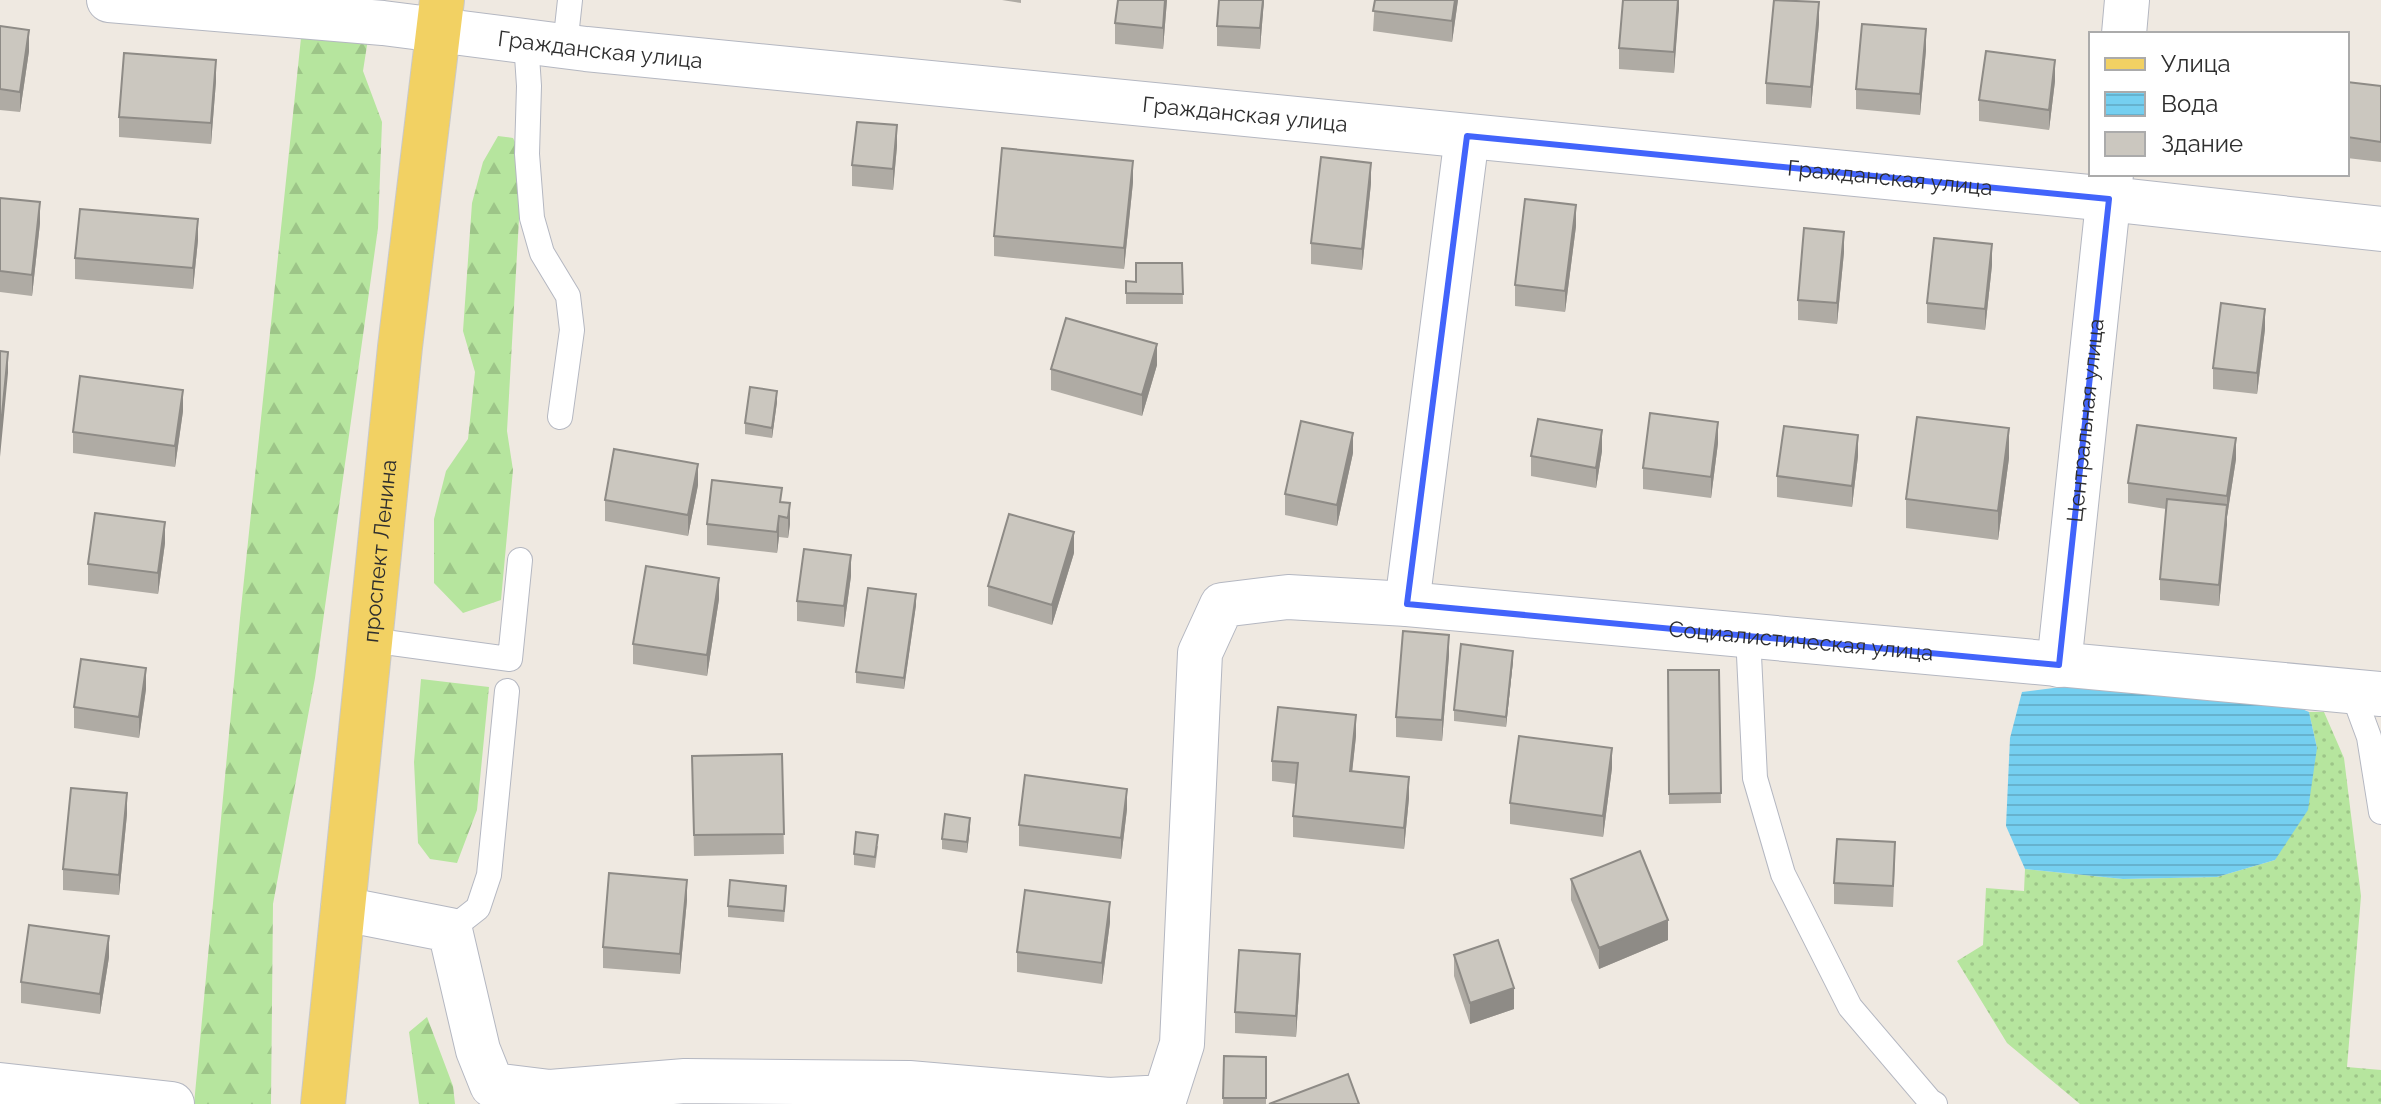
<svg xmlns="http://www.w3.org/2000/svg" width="2381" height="1104" viewBox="0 0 2381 1104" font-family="Raleway,sans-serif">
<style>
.grass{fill:url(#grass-dots)}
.forest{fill:url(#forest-firs)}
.water{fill:url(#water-rules)}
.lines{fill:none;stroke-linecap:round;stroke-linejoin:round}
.lane-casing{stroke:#b4b7c1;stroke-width:26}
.street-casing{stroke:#b4b7c1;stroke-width:46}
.primary-casing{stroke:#c9c9c9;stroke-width:46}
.lane{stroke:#fff;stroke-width:24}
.street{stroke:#fff;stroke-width:44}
.primary{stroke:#f2d163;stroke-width:44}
.wall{fill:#afaba4}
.shaded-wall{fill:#8e8b86}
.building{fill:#cbc7bf;stroke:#8e8b86;stroke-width:2}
.marked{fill:none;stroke:#4264fb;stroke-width:6;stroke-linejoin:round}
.labels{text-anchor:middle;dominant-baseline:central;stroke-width:6;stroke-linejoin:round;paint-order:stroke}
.street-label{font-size:22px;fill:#2e2e2e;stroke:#fff}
</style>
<defs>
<pattern id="grass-dots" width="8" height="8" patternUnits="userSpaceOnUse" patternTransform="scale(2)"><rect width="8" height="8" fill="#b6e59e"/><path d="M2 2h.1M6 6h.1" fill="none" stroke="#9dc588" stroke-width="1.8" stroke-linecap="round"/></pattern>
<pattern id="forest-firs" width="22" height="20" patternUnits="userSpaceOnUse" patternTransform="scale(2)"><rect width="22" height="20" fill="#b6e59e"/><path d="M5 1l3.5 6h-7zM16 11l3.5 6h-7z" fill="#9dc588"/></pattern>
<pattern id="water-rules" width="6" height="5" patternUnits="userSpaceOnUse" patternTransform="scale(2)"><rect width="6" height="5" fill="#75cff0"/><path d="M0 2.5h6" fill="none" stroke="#66b2ce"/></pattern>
</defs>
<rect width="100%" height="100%" fill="#efe9e1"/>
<!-- grass -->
<path class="grass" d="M2309,712H2324L2344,758L2361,896L2347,1067L2381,1070V1104H2080L2007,1043L1957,961L1983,945L1986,888L2024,891L2025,869L2123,879L2217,877L2275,860L2317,748Z"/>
<!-- forest -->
<path class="forest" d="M305,0H374L363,71L382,122L378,228L315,678L273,904L271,1104H194L240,618Z
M498,136L513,138L520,152V201L507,431L513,470L501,600L463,613L434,583V519L446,471L468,439L475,372L463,331L472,203L483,162Z
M421,679L489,687L477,810L457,863L430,859L418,843L414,762Z
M427,1017L453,1086L455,1104H419L409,1032Z"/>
<!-- water -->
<path class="water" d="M2077,685L2286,702L2309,712L2317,748L2308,810L2275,860L2217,877L2123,879L2025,869L2006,826L2010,738L2022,692Z"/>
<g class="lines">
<defs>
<path id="lane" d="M526,41L529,86L527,154L532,218L542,253L568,296L572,330L560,417
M565,46L570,0
M1748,635L1755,778L1783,874L1850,1007L1930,1101L1935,1104
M370,640L510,659L520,560
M2352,691L2369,737L2381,812
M450,930L478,908L489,875L507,691"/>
<g id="street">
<path id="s1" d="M109,0L383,23L586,49L2109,199L2381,229"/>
<path d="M2124,34L2127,0"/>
<path d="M1407,604L1467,136"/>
<path id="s2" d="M2059,665L2111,174"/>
<path id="s3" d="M343,909L450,930L478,1050L492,1085L550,1092L685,1081L909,1083L1109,1100L1165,1097L1182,1044L1200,653L1222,605L1288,597L1407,604L2381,694"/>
<path d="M0,1085L172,1104"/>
</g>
<g id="primary">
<path id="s4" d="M323,1104L400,347L442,0"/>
</g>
</defs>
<!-- lane casing -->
<use href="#lane" class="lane-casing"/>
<!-- street casing -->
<use href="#street" class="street-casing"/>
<!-- primary casing -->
<use href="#primary" class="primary-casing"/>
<!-- lane -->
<use href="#lane" class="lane"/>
<!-- street -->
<use href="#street" class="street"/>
<!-- primary -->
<use href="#primary" class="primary"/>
</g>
<!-- wall -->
<path class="wall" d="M1002,0H1021V3Z
M1118,0H1167L1163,49L1115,44V23Z
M1264,0L1260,49L1217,46V26Z
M1375,0H1458L1452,42L1373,31Z
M1679,0L1674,73L1619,69V48Z
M1819,23L1811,108L1766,104V83Z
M0,26L29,51L20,112L0,110Z
M1926,50L1920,115L1856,109V89Z
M216,81L211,144L119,137V117Z
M2055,81L2049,130L1979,121V100Z
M2347,82L2381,86V162L2347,158Z
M897,146L893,190L852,186V165Z
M1133,182L1124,269L994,256V236Z
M1371,183L1362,270L1311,264V243Z
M0,198L40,223L32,296L0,292Z
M1576,226L1565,312L1515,306V285Z
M198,240L193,289L75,279V258Z
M1844,252L1837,324L1798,320V300Z
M1182,263L1183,304H1126V281L1136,282Z
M1992,265L1985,330L1927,323V303Z
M2265,329L2257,394L2213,389V368Z
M1157,365L1142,416L1051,390V369Z
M777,402L772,438L745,434V423Z
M183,411L175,467L73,453V432Z
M1718,443L1711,498L1643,489V468Z
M1602,451L1596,488L1531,476V456Z
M1353,453L1337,526L1285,515V494Z
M1858,456L1852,507L1777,497V476Z
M2009,458L1998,540L1906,528V499Z
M2236,459L2227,517L2219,606L2160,600V579L2166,509L2128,503V483Z
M698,485L688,536L605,521V500Z
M782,502L790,503V524L788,538L779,537L777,553L707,545V524Z
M165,543L158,594L88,585V564Z
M1074,553L1052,625L988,606V586Z
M851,576L844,627L797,621V601Z
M719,599L707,676L633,664V644Z
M916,605L904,689L856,683V672Z
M1449,655L1442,741L1396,737V717Z
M1513,661L1506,727L1454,721V710Z
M1668,670H1719L1721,803L1669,804Z
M146,689L139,738L74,728V707Z
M1356,736L1352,771L1409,798L1404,849L1293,837V816L1296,784L1272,781V761Z
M782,754L784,854L694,856L692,756Z
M1612,768L1603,837L1510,824V803Z
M1127,809L1121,859L1019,846V825Z
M127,814L119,895L63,890V869Z
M970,828L967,853L942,849V839Z
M878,846L875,868L854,865V854Z
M1895,862L1893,907L1834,904V883Z
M1571,879L1668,940L1599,969L1571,900Z
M786,896L784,922L728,917V906Z
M687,900L680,974L603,968V947Z
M1110,922L1102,984L1017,972V952Z
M1454,955L1514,1009L1470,1024L1454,976Z
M109,957L100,1014L21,1003V982Z
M1300,975L1296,1037L1235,1033V1012Z
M1224,1056L1266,1057V1104H1223Z"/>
<!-- shaded-wall -->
<path class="shaded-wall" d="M1165,0H1167L1163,49V28Z
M1263,0H1264L1260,49V28Z
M1455,0H1458L1452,42V21Z
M1678,0H1679V9L1674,73V52Z
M1819,2V23L1811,108V87Z
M1926,29V50L1920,115V94Z
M29,30V51L20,112V92Z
M216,60V81L211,144V123Z
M2055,60V81L2049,130V110Z
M897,125V146L893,190V169Z
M1133,161V182L1124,269V248Z
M1371,163V183L1362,270V249Z
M40,202V223L32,296V275Z
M1576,205V226L1565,312V291Z
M198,219V240L193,289V268Z
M1844,232V252L1837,324V303Z
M1992,244V265L1985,330V309Z
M2265,309V329L2257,394V373Z
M1157,344V365L1142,416V395Z
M8,352V373L0,457V436Z
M183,390V411L175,467V446Z
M777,391V402L772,438V428Z
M1718,422V443L1711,498V477Z
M2009,428V458L1998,540V511Z
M1602,430V451L1596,488V468Z
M1353,433V453L1337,526V505Z
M1858,435V456L1852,507V486Z
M2236,438V459L2227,517V496Z
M698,464V485L688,536V515Z
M790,503V524L788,538V518Z
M2227,505V525L2219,606V585Z
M779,516V537L777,553V532Z
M165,522V543L158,594V573Z
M1074,532V553L1052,625V605Z
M851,555V576L844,627V606Z
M719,578V599L707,676V655Z
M916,594V605L904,689V678Z
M1449,635V655L1442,741V720Z
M1513,651V661L1506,727V717Z
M146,668V689L139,738V717Z
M1356,715V736L1350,792V771Z
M1612,748V768L1603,837V816Z
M1409,777V798L1404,849V828Z
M1127,789V809L1121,859V838Z
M127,793V814L119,895V875Z
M970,818V828L967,853V842Z
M687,880V900L680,974V954Z
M1110,902V922L1102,984V963Z
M1668,920V940L1599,969V948Z
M109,936V957L100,1014V994Z
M1300,954V975L1296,1037V1016Z
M1514,988V1009L1470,1024V1003Z"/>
<!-- building -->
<path class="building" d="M1118,0H1165L1163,28L1115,23Z
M1219,0H1263L1260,28L1217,26Z
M1375,0H1455L1452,21L1373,11Z
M1623,0H1678L1674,52L1619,48Z
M1774,0L1819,2L1811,87L1766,83Z
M1862,24L1926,29L1920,94L1856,89Z
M0,26L29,30L20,92L0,89Z
M1986,51L2055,60L2049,110L1979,100Z
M124,53L216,60L211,123L119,117Z
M2347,82L2381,86V142L2347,137Z
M857,122L897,125L893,169L852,165Z
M1002,148L1133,161L1124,248L994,236Z
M1321,157L1371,163L1362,249L1311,243Z
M0,198L40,202L32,275L0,271Z
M1525,199L1576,205L1565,291L1515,285Z
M80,209L198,219L193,268L75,258Z
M1804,228L1844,232L1837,303L1798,300Z
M1934,238L1992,244L1985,309L1927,303Z
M1136,263H1182L1183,294L1126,293V281L1136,282Z
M2221,303L2265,309L2257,373L2213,368Z
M1066,318L1157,344L1142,395L1051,369Z
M0,351L8,352L0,436Z
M80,376L183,390L175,446L73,432Z
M750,387L777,391L772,428L745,423Z
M1650,413L1718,422L1711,477L1643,468Z
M1917,417L2009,428L1998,511L1906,499Z
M1538,419L1602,430L1596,468L1531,456Z
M1301,421L1353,433L1337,505L1285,494Z
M2137,425L2236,438L2227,496L2128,483Z
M1784,426L1858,435L1852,486L1777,476Z
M614,449L698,464L688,515L605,500Z
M712,480L782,488L780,502L790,503L788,518L779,516L777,532L707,524Z
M2167,499L2227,505L2219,585L2160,579Z
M95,513L165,522L158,573L88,564Z
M1009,514L1074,532L1052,605L988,586Z
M804,549L851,555L844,606L797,601Z
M646,566L719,578L707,655L633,644Z
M868,588L916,594L904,678L856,672Z
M1403,631L1449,635L1442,720L1396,717Z
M1461,644L1513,651L1506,717L1454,710Z
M81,659L146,668L139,717L74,707Z
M1668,670H1719L1721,793L1669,794Z
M1278,707L1356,715L1350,771L1409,777L1404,828L1293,816L1298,763L1272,761Z
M1519,736L1612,748L1603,816L1510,803Z
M782,754L784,834L694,835L692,756Z
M1025,775L1127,789L1121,838L1019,825Z
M71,788L127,793L119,875L63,869Z
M945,814L970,818L967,842L942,839Z
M856,832L878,835L875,857L854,854Z
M1837,839L1895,842L1893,886L1834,883Z
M1640,851L1668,920L1599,948L1571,879Z
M609,873L687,880L680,954L603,947Z
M730,880L786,886L784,911L728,906Z
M1025,890L1110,902L1102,963L1017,952Z
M29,925L109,936L100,994L21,982Z
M1498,940L1514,988L1470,1003L1454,955Z
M1239,950L1300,954L1296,1016L1235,1012Z
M1224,1056L1266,1057V1098H1223Z
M1348,1074L1359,1104H1269Z"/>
<!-- marked area -->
<path class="marked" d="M1467,136L2109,199L2059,665L1407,604Z"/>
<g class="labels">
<!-- street labels -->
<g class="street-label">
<text stroke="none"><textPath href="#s1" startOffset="494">Гражданская улица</textPath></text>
<text stroke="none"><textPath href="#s1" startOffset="1142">Гражданская улица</textPath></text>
<text stroke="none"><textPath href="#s1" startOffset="1790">Гражданская улица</textPath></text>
<text stroke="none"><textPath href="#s2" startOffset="246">Центральная улица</textPath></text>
<text stroke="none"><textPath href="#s4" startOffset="556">проспект Ленина</textPath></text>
<text stroke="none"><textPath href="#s3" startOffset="2026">Социалистическая улица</textPath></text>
</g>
</g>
<!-- legend -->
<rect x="2089" y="32" width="260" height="144" fill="#ffffff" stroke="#ababab" stroke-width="2"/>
<rect x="2105" y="58" width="40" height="12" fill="#f2d163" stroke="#ababab" stroke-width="2"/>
<text x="2161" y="72" font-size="24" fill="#2e2e2e">Улица</text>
<rect x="2105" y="92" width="40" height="24" fill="url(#water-rules)" stroke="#ababab" stroke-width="2"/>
<text x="2161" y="112" font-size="24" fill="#2e2e2e">Вода</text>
<rect x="2105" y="132" width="40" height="24" fill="#cbc7bf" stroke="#ababab" stroke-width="2"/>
<text x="2161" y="152" font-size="24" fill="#2e2e2e">Здание</text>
</svg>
